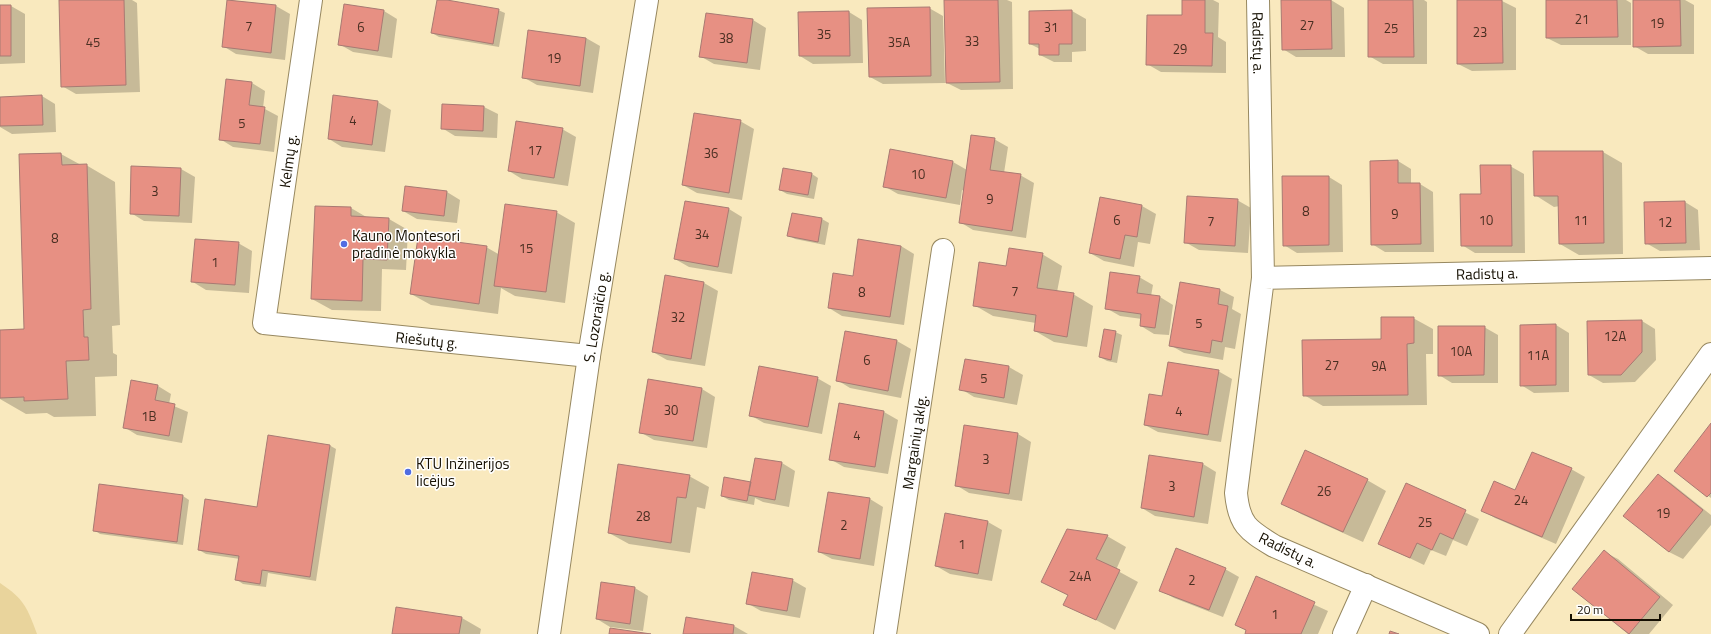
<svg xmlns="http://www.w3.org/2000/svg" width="1711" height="634" viewBox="0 0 1711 634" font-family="'Titillium Web',sans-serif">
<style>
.green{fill:#e9d49c}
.shadow{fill:#0003}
.building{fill:#e79083;stroke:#a87a73}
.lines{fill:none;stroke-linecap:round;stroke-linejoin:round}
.minor-casing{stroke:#978860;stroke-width:24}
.minor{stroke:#fff;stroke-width:22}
.poi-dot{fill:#506de2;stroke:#fff;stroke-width:1.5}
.labels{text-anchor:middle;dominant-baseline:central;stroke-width:3;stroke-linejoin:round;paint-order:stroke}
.number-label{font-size:13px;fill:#4a2f22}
.street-label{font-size:15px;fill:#150f02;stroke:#fff}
.poi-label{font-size:15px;fill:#150f02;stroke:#fff;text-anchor:start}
</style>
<rect width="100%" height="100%" fill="#f9e9be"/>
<!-- green -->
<path class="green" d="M0,583C24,599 27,607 37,634H0Z"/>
<!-- shadow -->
<path class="shadow" d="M60,0H132L137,3L140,92L76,94L62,86Z
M228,0L276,6L290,14L285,60L236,54L223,46Z
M438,0L498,10L505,13L499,47L439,37L432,33Z
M945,0H1007L1012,2L1013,89L961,90L947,83Z
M1183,0H1213L1219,3L1218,37L1226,42V73L1161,72L1147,64L1183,16Z
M1331,0L1344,8L1345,57H1296L1283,49Z
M1369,0H1424L1427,2V64H1383L1369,56Z
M1547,0H1626L1631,3V45H1561L1547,38Z
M1634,0H1685L1694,5V54H1648L1634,46Z
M1458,1H1502L1516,8V70L1472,71L1458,64Z
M0,6H11L25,14V63L0,64Z
M929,8L943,16L945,83L883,84L870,77Z
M384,11L397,19L392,58L353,52L339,44Z
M1072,11L1086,19V51L1072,52V62H1054L1040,55V49L1030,44Z
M849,12L862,20L863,63L813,64L800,56Z
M753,20L766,28L760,70L714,64L700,56Z
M529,31L586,38L600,46L593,93L537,85L523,77Z
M252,83L265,91L263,108L278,116L274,152L233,147L220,139Z
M42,96L55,104L56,132L12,134L0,127V98Z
M378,102L391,110L385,152L342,147L329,139Z
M484,107L498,114L497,138L455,136L442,128Z
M740,121L754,129L742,200L697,193L683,185Z
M562,129L576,137L568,186L522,179L509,171Z
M994,139L1008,147L1004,173L1020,175L1034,183L1026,238L973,230L960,222L964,191L962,190L960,205L898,194L884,186L953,162L967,170Z
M1534,152H1603L1622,163L1623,254L1579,255L1560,244V206L1554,207L1535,195Z
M61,154L81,165H86L115,182L120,325L112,326L113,353L117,355V376L95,377L96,416L54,417L47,413L26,414L0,399V331L25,330Z
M1398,161L1411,169V184H1420L1433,192L1434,252H1385L1372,244Z
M1510,166L1524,174L1525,253H1475L1462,245Z
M181,169L195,177L192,223L144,221L131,213Z
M812,174L818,178L814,199L787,194L780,190Z
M1329,177L1342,185L1343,252L1297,253L1284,245Z
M447,192L460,200L457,223L417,219L403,211Z
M1100,198L1142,206L1156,214L1150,244L1138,242L1134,267L1104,261L1090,253Z
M1237,200L1251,208L1248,253L1199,250L1185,242Z
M1685,202L1698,210L1700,250L1660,251L1646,243Z
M351,208L368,218L389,219L408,230L406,270L382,269L381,311L332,310L312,299Z
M729,209L742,217L732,274L689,267L675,259Z
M556,212L575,223L565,303L515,296L501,288L498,314L431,305L411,294L486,247L500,255Z
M792,214L822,219L829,223L825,245L795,239L788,235Z
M238,243L252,251L249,293L206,290L193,282Z
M901,246L914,254L904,325L842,316L829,308L854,277Z
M1042,254L1062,266L1057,292L1073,294L1093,306L1087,347L1054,342L1035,331L1036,323L993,316L974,305L1007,267Z
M666,276L704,283L718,291L705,366L667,360L653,352Z
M1139,277L1153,285L1151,296L1160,297L1173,305L1169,335L1154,334L1141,326L1142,319L1120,316L1106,308Z
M1181,283L1220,290L1234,297L1232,309L1241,314L1235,349L1225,347L1223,360L1184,353L1170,345Z
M1413,318L1433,329V354H1426L1427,405L1323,406L1304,395Z
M1642,321L1655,329L1656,360L1635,382L1603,383L1589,375Z
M1556,325L1569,333V392L1534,393L1521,385Z
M1484,327L1498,335V383H1452L1439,375Z
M846,332L897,341L911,349L901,398L850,388L837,380Z
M1115,332L1122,335L1117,363L1107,361L1100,357Z
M966,360L1009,367L1023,375L1017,405L974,397L961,389Z
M1218,371L1232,379L1221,442L1158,432L1145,425L1163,397Z
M817,378L831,386L822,434L764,423L750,415Z
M158,386L171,394L169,404L188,412L182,443L137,435L124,427Z
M702,389L715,397L707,448L654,440L640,432Z
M840,404L884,412L898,420L888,474L844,467L830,459Z
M1711,425V498L1675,471Z
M1018,434L1031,442L1022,501L969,493L956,485Z
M329,445L336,449L316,581L268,573L266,587L243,584L237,580L240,559L206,554L199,550L258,508Z
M1150,456L1203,464L1216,472L1208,524L1155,516L1142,508Z
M782,463L795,471L789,507L763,502L755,498L754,505L729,500L722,496L752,483Z
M1571,469L1585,477L1556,544L1495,518L1482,510L1516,491Z
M1658,475L1671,483L1711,515V525L1683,559L1669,552L1625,516Z
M689,476L709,487L705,509L697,507L690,553L629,544L609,533Z
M1367,480L1386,491L1363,542L1301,514L1282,503Z
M1406,485L1479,519L1467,546L1453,540L1446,556L1431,550L1424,565L1380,544Z
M183,496L189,500L183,545L100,534L94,530Z
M870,499L883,507L874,566L832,559L819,552Z
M946,514L988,522L1002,530L992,581L950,574L936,566Z
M1107,536L1126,547L1116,570L1138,582L1115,630L1065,604L1069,596L1042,582Z
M1604,552L1618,559L1673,605L1649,634H1628L1573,589Z
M1225,569L1239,577L1223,617L1174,598L1160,590Z
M1256,578L1328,611L1318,634H1246L1247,631L1236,624Z
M792,580L806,588L800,618L761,611L747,603Z
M635,588L648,596L643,631L610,627L597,619Z
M462,618L481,629L480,634H393Z
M687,618L734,626L748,634H684Z"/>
<!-- building -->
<path class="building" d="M59,0H124L126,85L61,87Z
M227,0L276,5L271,53L222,47Z
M437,0H447L499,9L493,44L431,33Z
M944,0H998L1000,82L946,83Z
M1182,0H1205V33H1213L1212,66L1146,65L1147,15H1182Z
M1281,0H1331L1332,49L1282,50Z
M1368,0H1413L1414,57H1368Z
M1457,0H1502L1503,63L1457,64Z
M1546,0H1617L1618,37L1546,38Z
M1633,0H1680L1681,46L1633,47Z
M344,4L384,10L378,51L338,45Z
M0,5H11V56H0Z
M930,7L931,76L869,77L867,8Z
M1072,10V44H1059V55H1039V44H1029V11Z
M849,11L850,56H799L798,12Z
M706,13L753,19L747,63L699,57Z
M528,30L586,38L580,86L522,78Z
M226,79L252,82L249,105L265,107L260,144L219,140Z
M42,95L43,125L0,126V97Z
M333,95L378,101L372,145L328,139Z
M442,104L484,106L483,131L441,129Z
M694,113L741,120L729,193L682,185Z
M516,121L563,128L554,178L508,171Z
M971,135L995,138L990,170L1021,174L1012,231L959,223Z
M890,149L953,161L946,198L883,187Z
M1533,151H1603L1604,243L1559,244L1558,196H1534Z
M61,153L62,165L87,164L91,309L83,310L84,337H88L89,360L66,361L68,399L24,401V397L0,398V330L24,329L19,154Z
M1398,160V183H1420L1421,244L1371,245L1370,161Z
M1480,165H1511L1512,246H1461L1460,194H1481Z
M131,166L181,168L179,216L130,214Z
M783,168L812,173L808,195L779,190Z
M1282,176H1329V245L1283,246Z
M405,186L447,191L444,216L402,211Z
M1187,196L1238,199L1235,246L1184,243Z
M1100,197L1142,205L1137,237L1125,235L1120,259L1089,253Z
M685,201L729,208L718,267L674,259Z
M1685,201L1686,243L1645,244L1644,202Z
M505,204L557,211L546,292L494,286Z
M315,206L351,207V216L389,218L387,260L363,259L362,301L311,299Z
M792,213L822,218L818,242L787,236Z
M418,237L487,246L479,304L410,294Z
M195,239L239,242L235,285L191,282Z
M858,239L901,246L890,317L828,308L833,273L853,276Z
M1009,248L1043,253L1037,288L1074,293L1067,337L1034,331L1036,315L973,306L979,262L1006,266Z
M1110,272L1140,276L1137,293L1160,296L1155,328L1140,326L1141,314L1105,309Z
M665,275L704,282L691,359L652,352Z
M1180,282L1220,289L1218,304L1228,306L1222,342L1212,340L1210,353L1169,346Z
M1381,317H1414V343L1407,344L1408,395L1303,396L1302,340L1381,339Z
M1642,320V352L1621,375H1588L1587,321Z
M1556,324V385L1520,386V325Z
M1438,326H1485L1484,375L1438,376Z
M1104,329L1116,331L1111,360L1099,357Z
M845,331L897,340L888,391L836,381Z
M965,359L1009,366L1004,398L959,390Z
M1168,362L1219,370L1208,435L1144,425L1149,394L1162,396Z
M759,366L818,377L808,427L749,416Z
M648,379L702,388L693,441L639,433Z
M131,380L158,385L155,400L175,404L169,436L123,428Z
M839,403L884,411L875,467L829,460Z
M1711,423V493L1707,497L1674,471Z
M964,425L1018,433L1009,494L955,486Z
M268,435L330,445L310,577L262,570L260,584L235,580L239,556L198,550L205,499L257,507Z
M1305,450L1368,479L1343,532L1281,504Z
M1532,452L1572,468L1542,537L1481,511L1494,481L1515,490Z
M1149,455L1203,463L1194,517L1141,508Z
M755,458L782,462L775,500L748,495Z
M618,464L690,475L686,498L677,497L671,543L608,533Z
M1658,474L1703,510L1669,552L1623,516Z
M724,477L751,482L747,501L721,496Z
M1406,483L1466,510L1453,539L1440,533L1432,550L1417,543L1410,558L1378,544Z
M99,484L183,495L177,542L93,531Z
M828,492L870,498L860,559L818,552Z
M945,513L988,521L978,574L935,566Z
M1067,529L1108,535L1096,559L1120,570L1096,620L1063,605L1068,595L1041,582Z
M1176,548L1226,568L1209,610L1159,591Z
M1604,550L1660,597L1629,634L1572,589Z
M752,572L793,579L787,611L746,604Z
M1256,576L1315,602L1301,634H1245L1246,630L1235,625Z
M601,582L635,587L630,624L596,619Z
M396,607L462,617L459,634H392Z
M686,617L734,625L733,634H683Z
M610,628L651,634H609Z
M1390,631L1399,634H1389Z"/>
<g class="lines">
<defs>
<g id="minor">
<path id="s1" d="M311,0L264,323L589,356"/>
<path id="s2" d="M1258,0L1263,278"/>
<path id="s3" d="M549,634L589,356L647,0"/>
<path id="s4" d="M885,634L943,250"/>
<path d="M1344,634L1366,585"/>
<path id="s5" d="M1478,634L1274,546C1248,530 1239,525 1236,493L1263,278L1711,268"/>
<path d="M1510,634L1711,354"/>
</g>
</defs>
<!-- minor casing -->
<use href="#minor" class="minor-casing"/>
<!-- minor -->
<use href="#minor" class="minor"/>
</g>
<!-- markers -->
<g class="poi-dot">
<circle cx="344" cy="244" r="4"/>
<circle cx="408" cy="472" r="4"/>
</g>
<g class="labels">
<!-- number labels -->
<g class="number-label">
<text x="1582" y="19">21</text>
<text x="1657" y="23">19</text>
<text x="1307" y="25">27</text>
<text x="249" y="26">7</text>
<text x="361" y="27">6</text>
<text x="1051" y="27">31</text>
<text x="1391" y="28">25</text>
<text x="1480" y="32">23</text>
<text x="824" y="34">35</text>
<text x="726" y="38">38</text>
<text x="972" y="41">33</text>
<text x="93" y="42">45</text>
<text x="899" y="42">35A</text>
<text x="1180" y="49">29</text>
<text x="554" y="58">19</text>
<text x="353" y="120">4</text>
<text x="242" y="123">5</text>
<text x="535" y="150">17</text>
<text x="711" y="153">36</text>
<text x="918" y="174">10</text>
<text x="155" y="191">3</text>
<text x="990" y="199">9</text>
<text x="1306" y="211">8</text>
<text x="1395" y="214">9</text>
<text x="1117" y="220">6</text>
<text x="1486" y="220">10</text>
<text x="1581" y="220">11</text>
<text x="1211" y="221">7</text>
<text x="1665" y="222">12</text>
<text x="702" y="234">34</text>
<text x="55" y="238">8</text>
<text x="526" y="248">15</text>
<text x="215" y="262">1</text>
<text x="1015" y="291">7</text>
<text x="862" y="292">8</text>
<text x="678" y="317">32</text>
<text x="1199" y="323">5</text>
<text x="1615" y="336">12A</text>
<text x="1461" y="351">10A</text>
<text x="1538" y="355">11A</text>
<text x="867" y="360">6</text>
<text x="1332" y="365">27</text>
<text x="1379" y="366">9A</text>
<text x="984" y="378">5</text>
<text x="671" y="410">30</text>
<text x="1179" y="411">4</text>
<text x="149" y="416">1B</text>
<text x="857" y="435">4</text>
<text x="986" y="459">3</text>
<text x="1172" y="486">3</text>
<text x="1324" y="491">26</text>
<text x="1521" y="500">24</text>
<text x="1663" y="513">19</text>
<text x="643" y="516">28</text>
<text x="1425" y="522">25</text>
<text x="844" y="525">2</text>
<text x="962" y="544">1</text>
<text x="1080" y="576">24A</text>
<text x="1192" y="580">2</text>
<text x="1275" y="614">1</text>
</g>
<!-- street labels -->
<g class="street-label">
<text stroke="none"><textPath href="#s2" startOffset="43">Radistų a.</textPath></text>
<text transform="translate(288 161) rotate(-82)">Kelmų g.</text>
<text stroke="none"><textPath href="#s5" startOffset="732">Radistų a.</textPath></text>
<text stroke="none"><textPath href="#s3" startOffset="321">S. Lozoraičio g.</textPath></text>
<text stroke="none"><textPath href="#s1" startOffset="490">Riešutų g.</textPath></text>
<text stroke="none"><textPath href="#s4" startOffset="194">Margainių aklg.</textPath></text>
<text transform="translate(1288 550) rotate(26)">Radistų a.</text>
</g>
<!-- poi labels -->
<g class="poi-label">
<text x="352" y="235">Kauno Montesori<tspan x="352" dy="17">pradinė mokykla</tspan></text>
<text x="416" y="463">KTU Inžinerijos<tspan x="416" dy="17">licėjus</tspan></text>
</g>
</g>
<!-- scale -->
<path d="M1571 614v6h89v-6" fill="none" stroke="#150f02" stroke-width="2"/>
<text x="1577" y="614" font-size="12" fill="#150f02" stroke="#ffffff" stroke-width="3" paint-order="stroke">20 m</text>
</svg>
